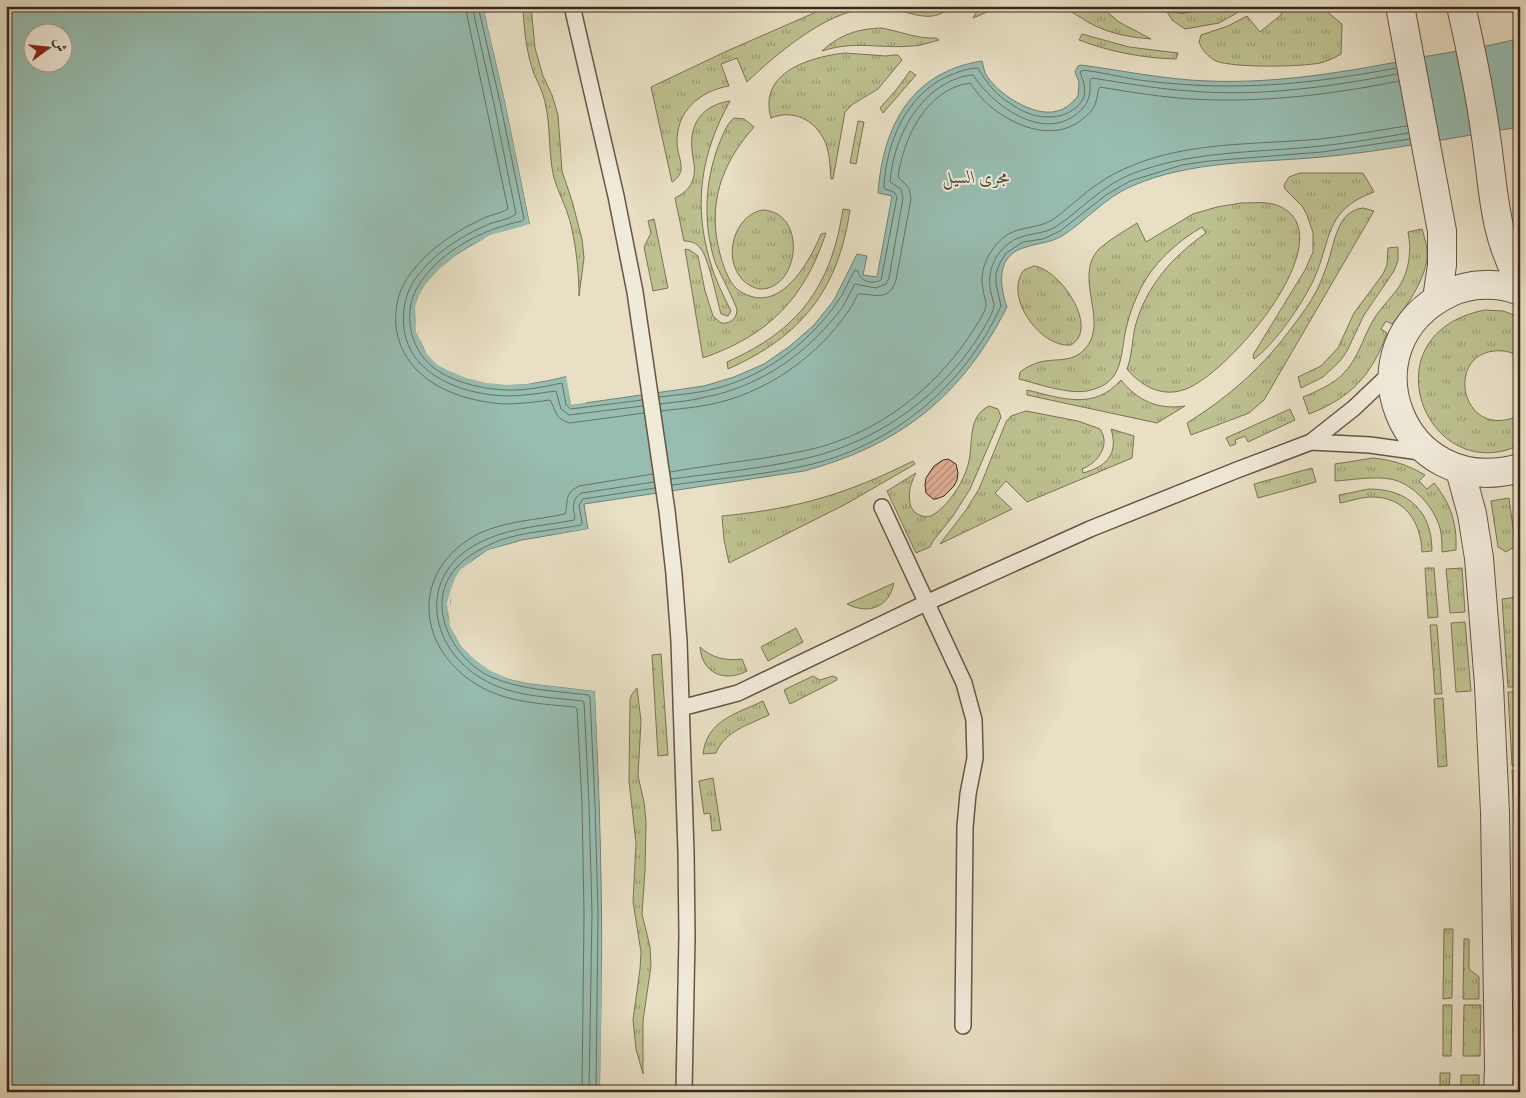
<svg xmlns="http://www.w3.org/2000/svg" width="1526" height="1098" viewBox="0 0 1526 1098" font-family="'Libre Bodoni',Amiri,serif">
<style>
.grass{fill:url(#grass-tufts);stroke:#7c7256}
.water{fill:#97bdb1;stroke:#728076;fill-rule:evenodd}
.pier{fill:#e8dfc4}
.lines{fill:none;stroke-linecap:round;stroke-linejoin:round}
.shore{stroke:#697167;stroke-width:1}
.building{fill:url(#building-hatch);stroke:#3b251d}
.lane-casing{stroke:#665447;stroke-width:18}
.street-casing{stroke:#665447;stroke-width:30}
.lane{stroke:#f0ead9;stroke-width:15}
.street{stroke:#f0ead9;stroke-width:28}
.labels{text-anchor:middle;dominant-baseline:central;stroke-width:4;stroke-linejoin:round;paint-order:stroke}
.water-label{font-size:18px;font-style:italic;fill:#524b42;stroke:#f0ead9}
</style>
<defs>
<pattern id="grass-tufts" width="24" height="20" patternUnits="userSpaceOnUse" patternTransform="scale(1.25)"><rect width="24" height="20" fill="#bdc08f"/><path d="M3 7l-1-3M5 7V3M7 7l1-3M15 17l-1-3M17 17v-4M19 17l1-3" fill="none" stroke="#9b9c74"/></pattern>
<pattern id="building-hatch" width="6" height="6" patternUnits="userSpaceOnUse" patternTransform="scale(1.25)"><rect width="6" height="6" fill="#dead93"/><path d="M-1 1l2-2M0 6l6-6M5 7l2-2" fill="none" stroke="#b58d77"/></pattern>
</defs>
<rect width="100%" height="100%" fill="#e8dfc4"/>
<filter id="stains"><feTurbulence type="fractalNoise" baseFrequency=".004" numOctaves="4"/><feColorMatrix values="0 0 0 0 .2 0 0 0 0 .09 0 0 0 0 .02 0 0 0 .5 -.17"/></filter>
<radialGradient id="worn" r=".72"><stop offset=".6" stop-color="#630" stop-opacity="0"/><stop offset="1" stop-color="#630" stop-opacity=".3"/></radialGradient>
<!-- grass -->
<path class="grass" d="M523,6H531L535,48L543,76L552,95L558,115L562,171L572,201L582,239L584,258L579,296C579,271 576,246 570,221C566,206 558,192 554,178C548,153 551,127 545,102C543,92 538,83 534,74C526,51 524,30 523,6Z
M830,6H953C932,23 920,15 896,10C883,8 871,7 858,10C820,17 774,56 747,82L737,58L721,64L729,86C700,91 676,111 677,143C677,152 682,161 681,170C680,175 677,179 672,182L651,87L727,51Z
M980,6H1001L973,18Z
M1063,6H1100L1119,22L1151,39C1126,37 1101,32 1080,17C1074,14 1069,10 1063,6Z
M1217,6H1249L1219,23L1185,29L1172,20L1167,12L1198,11Z
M1276,6H1320L1342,24L1341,54C1334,58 1328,61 1320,63C1300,67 1234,68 1216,61C1208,57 1202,50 1199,42L1201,35L1228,26L1247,16L1260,32L1282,14Z
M881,28C900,31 916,39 936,38L939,40C930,42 921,46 912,46C879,49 856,40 822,51C839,35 857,29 881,28Z
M1082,34L1129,47L1178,53L1176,59C1142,58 1111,52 1079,40Z
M845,53L886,56L895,55H898L902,60L878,89L853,104L845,112L833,179H831C830,168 830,157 827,147C819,122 795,108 771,118C758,72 810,57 845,53Z
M910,71L916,75L883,113L880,108L896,90Z
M730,101C701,153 693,204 710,261C715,279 723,295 731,311L728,316L721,314C717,300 709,259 701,249C697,243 691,241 684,241L675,198C683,194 689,189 692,182C697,171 693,161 692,150C689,123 703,105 730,101Z
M734,118L744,119L754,127C721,164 707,205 720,254C723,265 727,277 734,286C738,291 744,294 750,296C784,308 811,259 821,234L826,233C804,299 769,335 703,358L685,249L690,250L698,256L705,291L713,316L721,323C729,324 736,320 737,311C737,305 719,272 715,262C702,222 705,175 722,137C725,130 728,123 734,118Z
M858,121L864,122L856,164L850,163Z
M1300,173H1363L1374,192C1324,210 1332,239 1314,279C1303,303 1275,344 1254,359L1253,355L1305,270L1313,252V233L1307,215L1302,206L1285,189L1284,185L1289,177Z
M1241,203C1254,203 1267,201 1279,206C1348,236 1226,378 1183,390C1161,397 1141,386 1127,369C1132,356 1132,341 1135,327C1146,286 1172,257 1206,233L1202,227C1180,240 1160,257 1146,279C1137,294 1130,311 1126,329C1120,355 1124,382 1091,390C1072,396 1039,384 1019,379L1020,372C1026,367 1033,364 1040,362C1056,358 1071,363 1084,350C1111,323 1072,277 1099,249C1110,239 1125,231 1137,223L1146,242L1193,214L1217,207Z
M1363,208L1374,211L1264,400L1249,413L1191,435L1187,423C1229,397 1264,366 1293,326C1302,314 1310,303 1317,290C1321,281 1325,272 1328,262C1335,242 1337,211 1363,208Z
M843,209L850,210C838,290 802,336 728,369L727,362C799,330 831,287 843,209Z
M762,210C808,211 800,290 760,289C753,288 746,284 741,278C723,257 734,216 762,210Z
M654,219L668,288L653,291L644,247L651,233L648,221Z
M1422,229C1425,239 1428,248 1427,259C1424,281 1406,308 1392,324L1386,321L1381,329L1387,333C1372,375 1351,398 1309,414L1303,397C1317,391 1332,385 1343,374C1357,360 1362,341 1371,324C1378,311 1387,302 1396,291C1409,274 1412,252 1408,232Z
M1398,247V260L1394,271L1364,315L1347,351L1340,361L1323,377L1301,388L1298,377L1321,366L1338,348L1354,313L1383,274L1387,265L1388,248Z
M1034,266C1060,269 1100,328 1071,345C1040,348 1003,296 1024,270Z
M1485,310L1503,311L1520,317V357C1512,352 1504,350 1494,351C1444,356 1462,443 1520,415V445C1426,489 1365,333 1485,310Z
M1121,380C1138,401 1158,410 1185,406L1157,423L1027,395V390C1061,398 1094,411 1121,380Z
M989,406L998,409L1001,417L970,489L953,516L933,541L930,547L916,553L887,491L916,473C911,482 908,492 910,503C911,509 915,514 922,516C930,519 936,513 942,508C954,496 963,482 968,465C974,445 966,417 989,406Z
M1290,409L1295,420L1248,442L1245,436L1235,440L1236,444L1230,446L1226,438Z
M1026,411L1078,421L1100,429C1111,445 1098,463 1082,469L1083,473C1106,467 1119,454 1111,429L1134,436L1132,458L1027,502L1006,481L995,493L1012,509L940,544L966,510L979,489L1006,422L1011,416Z
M1373,458C1393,460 1408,465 1425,475L1419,481L1427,489L1434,483C1451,504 1457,523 1456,550L1442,552C1442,544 1442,536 1440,528C1434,507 1413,483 1390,479C1372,476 1353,480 1335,481V464Z
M913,461L915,464L846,504L729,563L724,540L722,516C796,509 847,494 913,461Z
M1312,468L1316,482L1258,498L1254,484Z
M1369,489C1409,489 1432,512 1432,551L1422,552C1421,522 1405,497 1372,497C1361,497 1351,501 1340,503L1339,495Z
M1509,498L1515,542L1514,547L1506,552L1498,547L1491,501Z
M1425,568H1434L1438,617L1428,618Z
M1462,568L1465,612L1450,613L1446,569Z
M894,583C889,607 869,615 847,604Z
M1518,597L1520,612V687H1508L1502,599Z
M1465,622L1471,691L1456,692L1451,623Z
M1430,625H1437L1442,694H1435Z
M796,628L803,642L768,661L761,647Z
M700,647C712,658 725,661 742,659L747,671C724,683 702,673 700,647Z
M661,654L668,755L658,756L652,655Z
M813,676L820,680L833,676L837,678V680L790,704L784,690Z
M637,688L641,721L638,776L644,802L646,822L645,870L642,914L650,947L651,966L643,1021V1074L636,1049L633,1020L640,969L641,952L633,902L636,843L629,781L630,699L632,694Z
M1508,692H1520V766H1512Z
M1443,698L1447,766L1438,767L1434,699Z
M763,701L769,715C748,725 725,731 716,753L703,754C707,720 736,714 763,701Z
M1512,770H1520V841H1515Z
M713,778L721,830L712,831L710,813L704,814L699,781Z
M1515,849H1520V921H1516Z
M1516,925H1520V997H1517Z
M1444,929H1453L1452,998L1443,999Z
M1464,939H1469V969L1479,977V999H1463Z
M1443,1005H1452L1451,1056H1443Z
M1464,1005H1481L1480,1056H1463Z
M1517,1010H1520V1058H1515Z
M1440,1073H1450L1449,1092H1440Z
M1461,1075H1479V1092H1461Z"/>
<!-- water -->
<path class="water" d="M6,6H483L505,101L530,225C491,233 455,248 430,281C426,285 421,291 419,296C414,308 415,321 418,333C423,353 434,363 452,371C489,389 528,387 567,376L571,405L704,386L734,377L764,364L790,346L814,325L834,300L857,254L867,256L863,275L877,277L892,196L878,193C883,126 911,72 982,61C983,65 984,69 985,73C996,93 1034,118 1057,111C1066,109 1072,103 1078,96L1079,82L1075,72L1078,66L1081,65C1118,70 1153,77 1190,80C1269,86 1346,72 1423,57C1455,51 1488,47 1520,38V127C1454,137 1388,151 1322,157C1258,163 1192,160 1132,186C1104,198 1086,221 1062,236C1050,243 1038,243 1026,247C996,255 999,284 1007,307C962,396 901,445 804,471L584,504L588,529L522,540L488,550L474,559L454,580L448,615L456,637L476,661L509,679L527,683L595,691C601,825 604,957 600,1092H6ZM32,32H62V62H32Z"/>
<!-- pier -->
<path class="pier" d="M483,6H486L508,101L533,225L531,227L491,238L456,258L441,271L427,286L421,296L418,308V332L429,353L438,362L448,368L466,375L486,380L506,382H526L567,374L569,376L573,402L585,400L586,403L571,405L566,376L527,384L506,385L486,383L466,378L447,370L436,364L427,354L416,332L415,307L419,295L425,285L439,269L455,256L490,235L530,224L505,101Z
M588,529L589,532L522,543L490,552L462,572L456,581L450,603L453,626L458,636L477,659L493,669L510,676L528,680L595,688L597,690L603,803L605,913L603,1092H600L603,913L600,804L595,691L527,683L509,679L491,671L476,661L462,647L456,637L450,626L447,603L454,580L460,570L488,550L522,541Z"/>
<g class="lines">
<!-- shore -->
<path class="shore" d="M465,6L508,209C500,214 488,215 480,220C453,233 429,249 411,273C399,287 394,308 396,327C403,380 457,401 504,404C520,404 535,402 550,400C556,411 556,420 570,423L644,413
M472,6L494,104L516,214C509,220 494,221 485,226C459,237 432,255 416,278C405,293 402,311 404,329C410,377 466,395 507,396C524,396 540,393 556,391L561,409L569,415L643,406
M478,6L500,102L524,219L522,221C484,229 443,249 420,283C402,309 408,348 434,368C448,379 469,385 486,388C500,390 514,391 528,389C539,388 551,385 562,383L566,405L571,409L642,400
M659,397C674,395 690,394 705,391C759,380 804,348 836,304C844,294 848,281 855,270L858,271C859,281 872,285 881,280L897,197L894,192L885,189L884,187C886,143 906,95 948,76C958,72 968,68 978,68C986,82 996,95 1011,104C1021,111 1034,117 1047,117C1060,118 1077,111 1083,99C1087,91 1083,80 1080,72L1083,70C1101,72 1120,77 1139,80C1156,82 1174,84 1192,85C1261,89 1329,81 1396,68
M660,404C675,402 691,401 706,397C761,386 808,353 842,308C847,300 850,292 855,284L876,288L886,284L889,278L903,198L901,189L890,182C893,142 914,98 951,81C958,78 966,75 973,75C992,104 1039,140 1074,116C1088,106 1091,97 1090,80L1092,78C1125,83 1157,89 1190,91C1260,97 1329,87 1397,74
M661,411C676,409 692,408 707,405C763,395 817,358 849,310C853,305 855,299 858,294C875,294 889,302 896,280L911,199L909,188L898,177C903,139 926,89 970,83C976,91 982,100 990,106C1016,128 1057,143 1085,117C1090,113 1095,107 1096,101C1098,96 1097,91 1100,87C1130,92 1160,97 1191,99C1261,103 1330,95 1399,81
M670,472C699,467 728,463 758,459C781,455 804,452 827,445C890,425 941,382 976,326C979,321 985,312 986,306C987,302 983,294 983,289C979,270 988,251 1003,238C1018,225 1036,230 1052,220C1060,215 1068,207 1076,201C1091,188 1106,177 1124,169C1185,141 1254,145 1320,139C1349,136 1378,130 1407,126
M671,479C715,473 760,469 803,459C878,443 945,394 984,328C987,322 995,310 994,304C993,298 990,293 990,287C988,270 995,254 1008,244C1022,232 1042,236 1057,226C1082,209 1101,187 1129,175C1191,150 1256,153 1321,146C1350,143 1379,138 1408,133
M672,485C716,479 761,475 804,466C891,447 964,387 1001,306L996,284V273L1000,263L1006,253L1023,242L1043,239L1060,231L1106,195L1130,181L1182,165L1209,161L1322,152L1410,139
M582,1092L584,913L582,804L577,709L575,707C544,704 511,703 483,688C415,652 408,569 480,533C506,521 537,520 565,514C569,502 563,494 579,486L653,474
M589,1092L592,913L589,804L584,702L582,701C551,697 515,697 486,681C425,648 416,570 485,540C513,527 544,526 574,520L575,518C573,508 571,499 582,493L654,482
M596,1092L598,913L595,804L590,697L588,695C556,691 521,690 491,677C452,659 423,603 457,567C464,559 475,552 485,547C511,532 551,531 581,525L582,523L579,505L583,499L655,488"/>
</g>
<!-- building -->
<path class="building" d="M1137,6L1181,8L1217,6L1198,11L1183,13L1153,11Z
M948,459L956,464L958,473L957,480L954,486L944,496L936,499H933L926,493L925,485L926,478L934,466L943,460Z"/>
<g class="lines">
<defs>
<path id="lane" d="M572,6L616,196L635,292L667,511L674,574L679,641L686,852L687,936L684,1092
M1311,442L1370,445L1427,453
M882,507L964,683L974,720L975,758L968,794L965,827L963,1026
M681,708L738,693L926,603L1090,529L1237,470L1311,442L1354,408L1393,371"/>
<path id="street" d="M1400,6L1442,231V265L1437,299
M1461,6C1471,50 1480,93 1486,137C1494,190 1493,233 1520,281
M1520,291C1498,282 1470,283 1449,293C1342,345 1400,502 1520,468
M1460,470L1472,514L1479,558L1489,685L1495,812L1499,1067L1498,1092"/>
</defs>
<!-- lane casing -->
<use href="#lane" class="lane-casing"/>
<!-- street casing -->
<use href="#street" class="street-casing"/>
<!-- lane -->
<use href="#lane" class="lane"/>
<!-- street -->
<use href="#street" class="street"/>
</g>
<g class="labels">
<!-- water labels -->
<g class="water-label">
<text x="976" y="177">مجرى السيل</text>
</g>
</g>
<!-- margin -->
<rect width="1526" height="1098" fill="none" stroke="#e8dfc4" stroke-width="25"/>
<rect x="8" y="8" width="1511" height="1083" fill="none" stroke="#3b251d" stroke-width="2.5"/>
<rect x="12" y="12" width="1501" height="1073" fill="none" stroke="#3b251d"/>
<!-- north arrow -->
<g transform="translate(48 48) rotate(75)"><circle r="24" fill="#f0ead9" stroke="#a89b8e"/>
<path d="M0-4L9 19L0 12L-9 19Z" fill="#8f2418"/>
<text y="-8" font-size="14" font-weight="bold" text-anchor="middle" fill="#3b251d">ش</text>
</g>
<rect width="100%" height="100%" filter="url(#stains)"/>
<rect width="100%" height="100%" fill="url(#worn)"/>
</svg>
